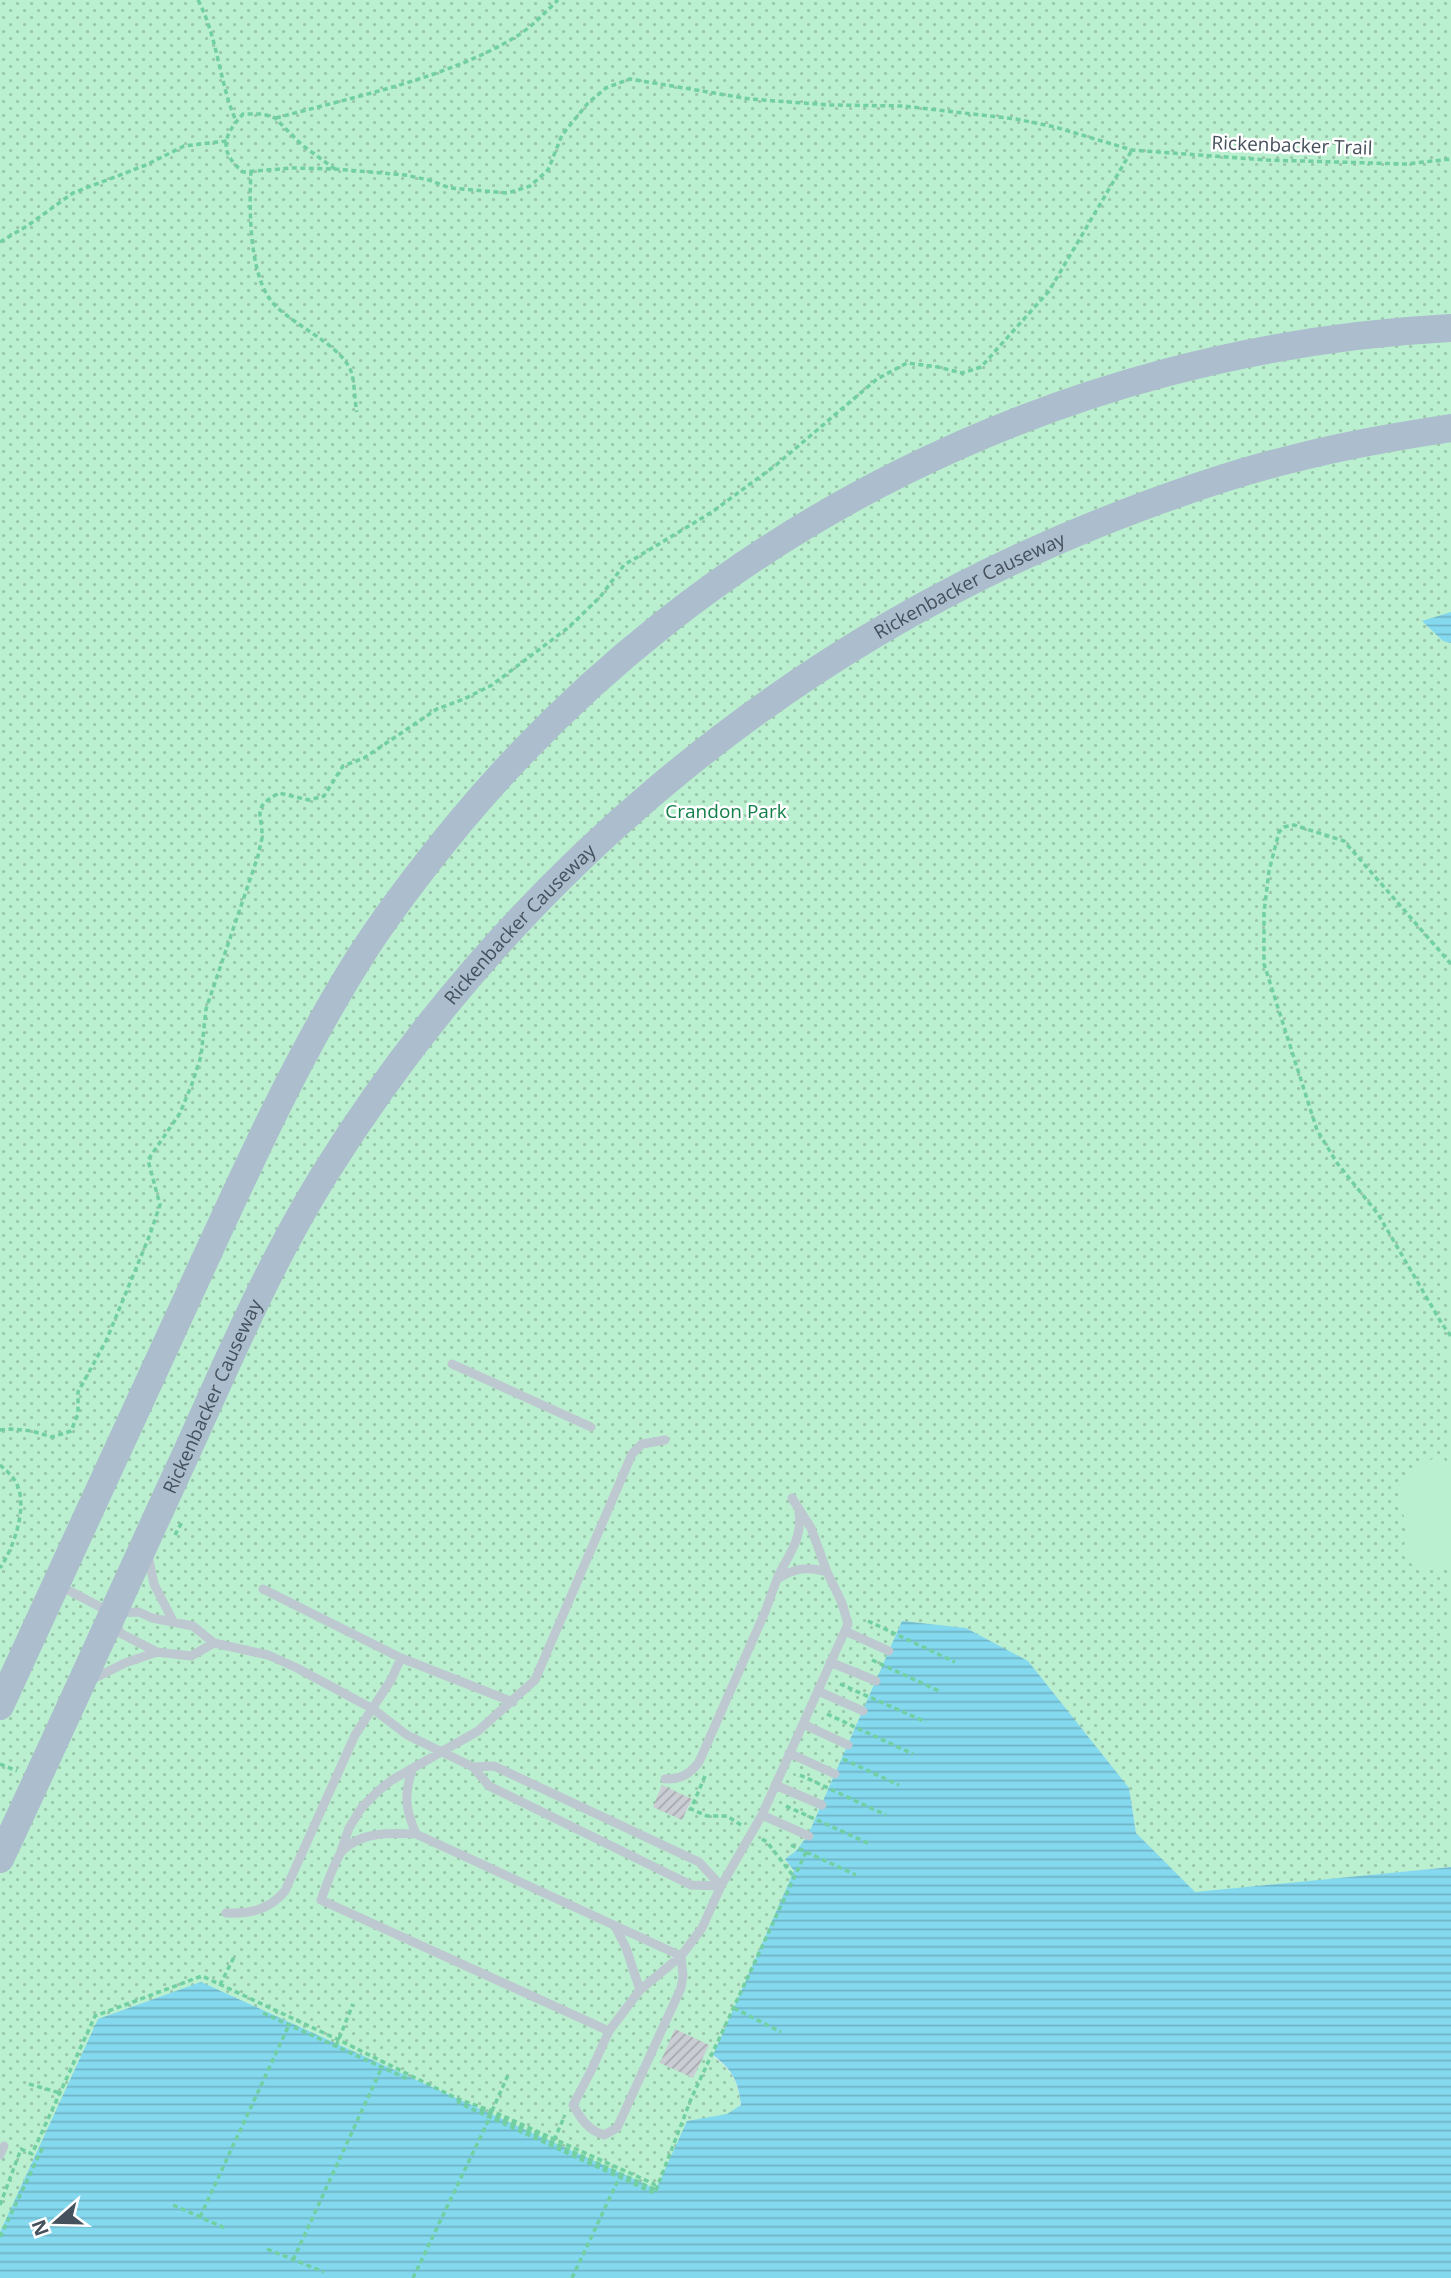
<svg xmlns="http://www.w3.org/2000/svg" width="1451" height="2278" viewBox="0 0 1451 2278" font-family="'Open Sans',sans-serif">
<style>
.park{fill:url(#park-dots)}
.pitch{fill:#baf0cf}
.water{fill:url(#water-rules)}
.building{fill:url(#building-hatch)}
.lines{fill:none;stroke-linecap:round;stroke-linejoin:round}
.path{stroke:#71cfa1;stroke-width:3.5;stroke-dasharray:5 3.5;stroke-linecap:butt}
.lane{stroke:#bec8d1;stroke-width:9}
.primary{stroke:#acbdce;stroke-width:28}
.labels{text-anchor:middle;dominant-baseline:central;stroke-width:5;stroke-linejoin:round;paint-order:stroke}
.street-label{font-size:19px;fill:#45515c;stroke:#fff}
.park-label{font-size:19px;fill:#13804a;stroke:#fff}
</style>
<defs>
<pattern id="park-dots" width="8" height="8" patternUnits="userSpaceOnUse" patternTransform="scale(1.75)"><rect width="8" height="8" fill="#baf0cf"/><path d="M2 2h.1M6 6h.1" fill="none" stroke="#99c5ab" stroke-width="1.8" stroke-linecap="round"/></pattern>
<pattern id="water-rules" width="6" height="5" patternUnits="userSpaceOnUse" patternTransform="scale(1.75)"><rect width="6" height="5" fill="#85d9ef"/><path d="M0 2.5h6" fill="none" stroke="#6fb2c5"/></pattern>
<pattern id="building-hatch" width="6" height="6" patternUnits="userSpaceOnUse" patternTransform="scale(1.75)"><rect width="6" height="6" fill="#cacdd3"/><path d="M-1 1l2-2M0 6l6-6M5 7l2-2" fill="none" stroke="#a6a9ae"/></pattern>
</defs>
<rect width="100%" height="100%" fill="#f1eeee"/>
<!-- park -->
<path class="park" d="M0,0H1451V1867L1195,1893L1136,1834L1129,1789L1028,1662L809,1836L796,1851L786,1860L795,1872L713,2056C733,2072 738,2080 741,2106L656,2190L0,2233Z"/>
<!-- pitch -->
<path class="pitch" d="M1438,1457L1445,1460L1451,1468V1562C1436,1573 1418,1572 1405,1558C1402,1548 1406,1542 1406,1531C1405,1505 1388,1492 1414,1471C1422,1465 1428,1460 1438,1457Z"/>
<!-- water -->
<path class="water" d="M1451,612V643L1443,641L1422,621Z
M902,1621L966,1628L1028,1661L1129,1788L1136,1833L1195,1892L1451,1867V2278H0V2232L98,2019L201,1982L656,2189L687,2121L727,2114L741,2105C738,2080 733,2071 713,2055L794,1871L785,1859L796,1851L808,1835Z"/>
<!-- building -->
<path class="building" d="M662,1785L692,1799L682,1820L653,1807Z
M675,2029L709,2045L693,2078L660,2063Z"/>
<g class="lines">
<!-- path -->
<path class="path" d="M198,0C218,38 219,82 236,121
M276,118C353,97 449,78 517,36C532,27 545,12 558,0
M335,169L302,145L275,118L263,114H243C223,136 218,151 243,172L292,168L335,169L405,175L429,180L450,188L508,193L530,186L548,170L562,135L588,103L606,88L630,79L750,99L830,105L903,106L1016,119L1055,127L1132,150L1266,160L1406,164L1451,159
M251,171C249,206 249,268 269,298C285,322 338,342 350,369C355,379 354,399 357,412
M0,242L27,226L73,193L146,165L184,146L227,141
M1451,964L1344,841L1294,825L1284,827L1279,832L1269,871L1264,912V964L1317,1130L1337,1163L1378,1214L1442,1324L1451,1336
M0,1430L11,1429L32,1431L52,1437L71,1431L78,1414V1392L106,1341L149,1237L160,1205L148,1160L180,1113L192,1084L201,1056L206,1009L258,856C259,850 261,844 262,838C263,813 250,809 279,793L309,800L324,796L343,766L364,758L437,709L464,699L492,685L569,627L600,597L624,565L712,512L776,465L877,379L907,363L938,367L962,373L981,367L1049,291L1132,150
M0,1465C7,1471 15,1478 18,1487C27,1510 13,1549 0,1568
M175,1535L183,1520
M868,1621L955,1662
M872,1660L939,1691
M840,1684L926,1722
M827,1714L913,1754
M843,1759L899,1785
M0,1764L17,1771
M800,1775L886,1815
M705,1776L691,1809L707,1816H727L741,1825
M786,1806L870,1844
M762,1839L767,1842L794,1877
M791,1845L856,1875
M220,1985L235,1955
M734,2008L781,2032
M263,2013L410,2080
M336,2046L353,2004
M29,2084L60,2093
M458,2100L459,2103L656,2194
M480,2109L656,2190
M492,2111L508,2075
M554,2140L565,2115
M0,2205L21,2149L32,2154L95,2016L202,1976L339,2040L458,2099L492,2111L654,2184L656,2190L691,2099L806,1852
M173,2205L227,2229
M200,2217L289,2025
M0,2237L43,2147
M267,2249L324,2272
M293,2260L382,2067
M413,2278L490,2117
M572,2278L620,2176"/>
<!-- lane -->
<path class="lane" d="M452,1364L591,1427
M148,1555L154,1584L173,1621
M778,1576C789,1555 803,1537 799,1512
M58,1585L112,1613L139,1612L152,1618L193,1626L214,1643L268,1655L297,1668L373,1709L407,1735L473,1767L489,1786L691,1885L721,1886
M263,1589L401,1658L513,1702
M116,1621L120,1633L157,1652L191,1656L214,1643
M845,1631L889,1651
M830,1662L876,1681
M89,1681L125,1663L157,1652
M818,1691L863,1711
M803,1724L848,1745
M789,1753L835,1774
M473,1767L494,1766L699,1862L721,1886
M412,1770C404,1796 405,1808 416,1834
M665,1779C681,1779 689,1775 699,1762L765,1612L777,1579C795,1568 807,1566 827,1572
M775,1785L822,1805
M762,1815L809,1836
M341,1851L349,1828L362,1807L378,1791L392,1780L478,1731L535,1680L632,1454L642,1444L665,1440
M226,1913C250,1914 269,1910 285,1891L355,1735L391,1680L401,1658
M615,1926L626,1948L640,1990
M609,2031L321,1900C325,1889 336,1857 343,1850C363,1831 391,1833 416,1834L681,1956L683,1976L681,1988L617,2128L604,2135C588,2130 581,2119 573,2105L591,2071L609,2031L640,1990L681,1956L702,1928L721,1886L762,1815L848,1624L842,1603L827,1572L811,1528L792,1498
M0,2155L4,2146"/>
<!-- primary -->
<g class="primary">
<path d="M0,1706C64,1566 129,1426 193,1286C244,1175 293,1064 358,960C388,912 424,866 460,822C707,526 1066,348 1451,328"/>
<path id="s1" d="M0,1859C63,1725 123,1590 185,1456C228,1361 269,1264 324,1175C506,882 777,653 1097,524C1160,499 1226,475 1292,459C1344,445 1398,436 1451,428"/>
</g>
</g>
<g class="labels">
<!-- street labels -->
<g class="street-label">
<text transform="translate(1292 145) rotate(2)">Rickenbacker Trail</text>
<text stroke="none"><textPath href="#s1" startOffset="1643">Rickenbacker Causeway</textPath></text>
<text stroke="none"><textPath href="#s1" startOffset="1076">Rickenbacker Causeway</textPath></text>
<text stroke="none"><textPath href="#s1" startOffset="509">Rickenbacker Causeway</textPath></text>
</g>
<!-- park labels -->
<g class="park-label">
<text x="726" y="811">Crandon Park</text>
</g>
</g>
<!-- north arrow -->
<g transform="translate(56 2222) rotate(250)" stroke="#ffffff" stroke-width="5" paint-order="stroke">
<path d="M0-5L12 26L0 18L-12 26Z" fill="#45515c"/>
<text y="-10" font-size="19" font-weight="bold" text-anchor="middle" fill="#45515c">N</text>
</g>
</svg>
